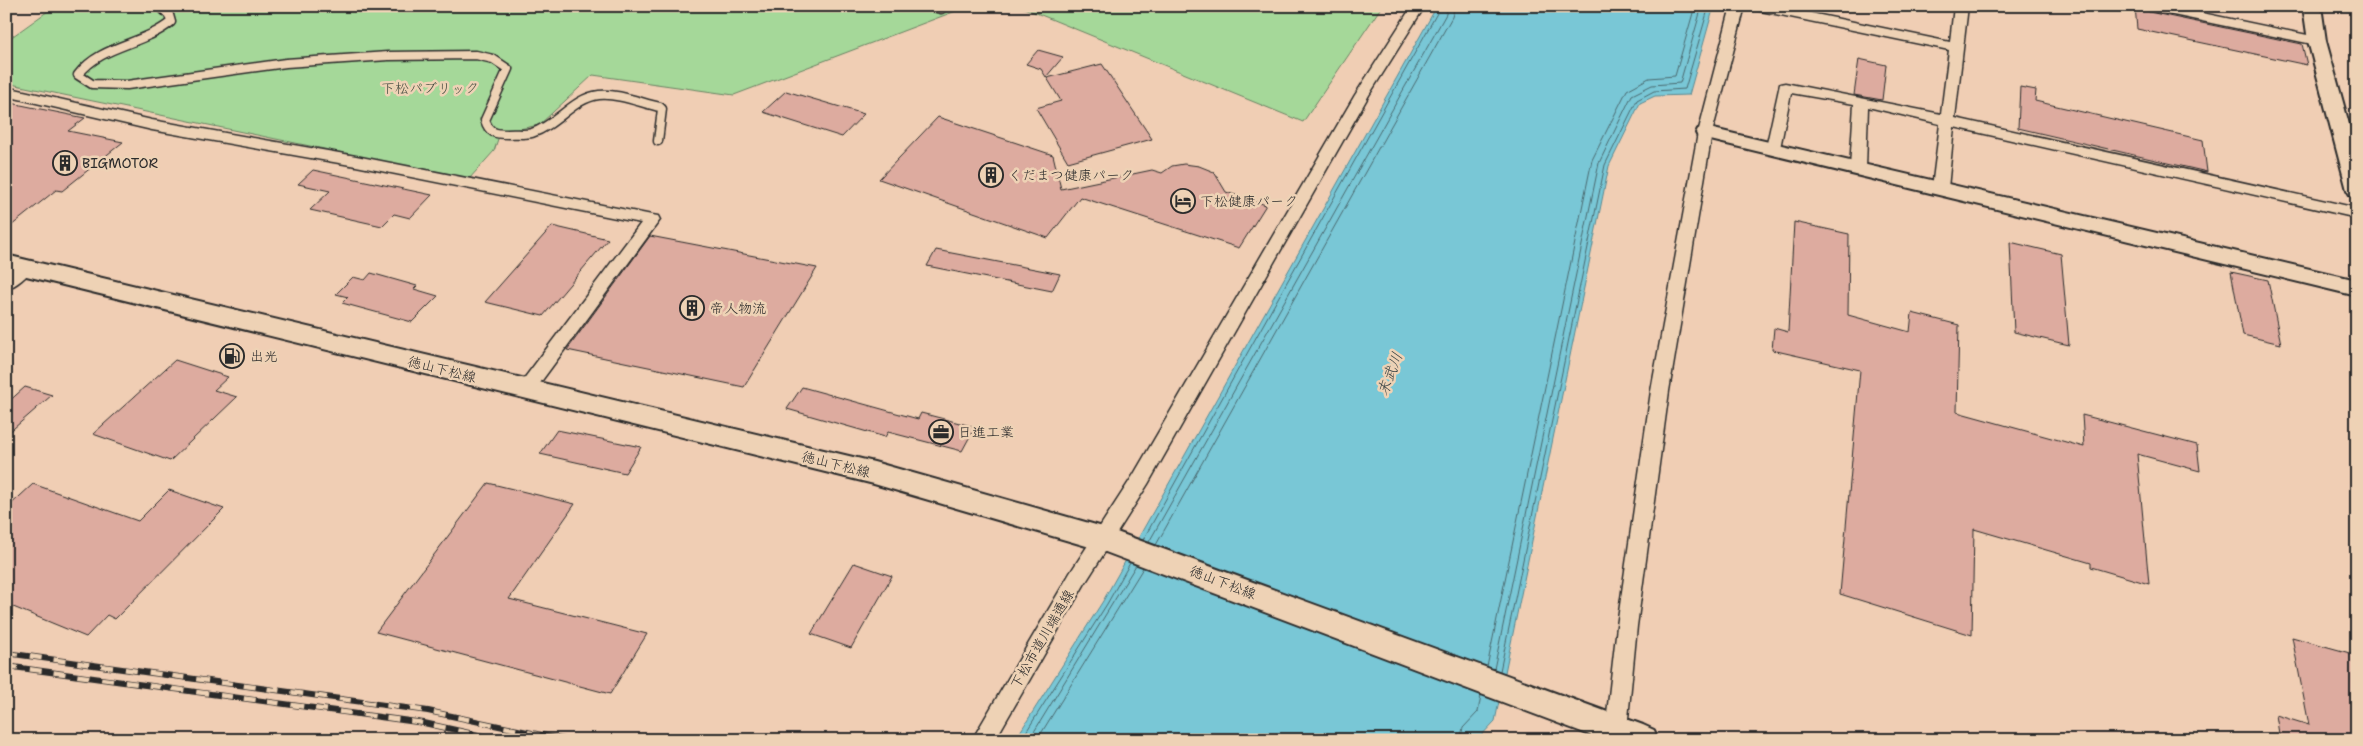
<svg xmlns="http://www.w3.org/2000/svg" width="2363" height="746" viewBox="0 0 2363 746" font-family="'Shantell Sans','Klee One',sans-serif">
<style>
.green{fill:#a5d899;stroke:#688262}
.water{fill:#79c7d6;stroke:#5a8992}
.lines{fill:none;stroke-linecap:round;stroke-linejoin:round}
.shore{stroke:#4a696f;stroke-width:1}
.building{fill:#ddab9f;stroke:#2b2b2b}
.service-casing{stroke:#2b2b2b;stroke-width:11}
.minor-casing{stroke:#2b2b2b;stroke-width:3}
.tertiary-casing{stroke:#2b2b2b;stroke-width:4}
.secondary-casing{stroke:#2b2b2b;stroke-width:4}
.service{stroke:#eed2b5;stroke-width:8}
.minor{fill:#eed2b5;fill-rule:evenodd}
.tertiary{fill:#eed2b5;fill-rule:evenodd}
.secondary{fill:#eed2b5;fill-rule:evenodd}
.rail-casing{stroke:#2b2b2b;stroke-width:6}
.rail{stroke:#eed2b5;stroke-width:4.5;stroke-dasharray:12;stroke-linecap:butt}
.labels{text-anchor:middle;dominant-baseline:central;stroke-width:5;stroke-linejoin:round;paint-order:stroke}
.park-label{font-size:14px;fill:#3d453c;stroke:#eed2b5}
.poi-label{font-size:14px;fill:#2b2b2b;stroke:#eed2b5;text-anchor:start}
.street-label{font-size:14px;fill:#2b2b2b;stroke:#eed2b5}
.water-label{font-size:15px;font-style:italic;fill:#374245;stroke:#eed2b5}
</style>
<rect width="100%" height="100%" fill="#f0ceb4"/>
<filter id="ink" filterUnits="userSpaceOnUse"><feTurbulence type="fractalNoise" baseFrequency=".02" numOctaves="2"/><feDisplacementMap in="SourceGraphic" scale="10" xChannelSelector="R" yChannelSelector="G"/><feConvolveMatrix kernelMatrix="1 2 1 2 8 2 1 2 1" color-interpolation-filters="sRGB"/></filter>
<g filter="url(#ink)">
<!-- green -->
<path class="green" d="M55,6H969L734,95L593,75L539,125L500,133L494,151L469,179L6,83V41Z
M1019,6H1382L1303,122Z"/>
<!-- water -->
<path class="water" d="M1437,6H1714L1689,95L1655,96L1640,103L1609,166L1495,721L1477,740H1015L1103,601Z"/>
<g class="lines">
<!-- shore -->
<path class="shore" d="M1143,540L1441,6
M1149,542L1446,14L1447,6
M1156,545L1452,17L1455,6
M1487,667L1592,160L1627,90L1649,78L1675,76L1695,6
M1494,669L1599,163L1632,95L1652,85L1680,83L1702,6
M1500,671L1605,165L1637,100L1654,91L1685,89L1709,6
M1021,740L1107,604L1130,563
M1029,740L1136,565
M1037,740L1143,568
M1460,740L1463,728L1478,712L1481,695"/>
</g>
<!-- building -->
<path class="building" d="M2135,6H2141L2149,12L2302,44L2307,65L2137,29Z
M1038,50L1063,57L1046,77L1041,69L1026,64Z
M1859,59L1886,65L1882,100L1854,95Z
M1102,64L1152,139L1068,162L1036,108L1061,101L1047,78Z
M2020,87L2036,90L2035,101L2203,140L2207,172L2018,128Z
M786,91L864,114L842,137L763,112Z
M6,102L85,118L68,131L123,142L62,191L56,190L6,230Z
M938,117L1053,155L1061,189L1152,170L1162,173L1172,166L1184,164L1199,166L1214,172L1226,192L1266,205L1239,248L1080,197L1048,238L879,179Z
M313,170L432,195L410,218L394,214L382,226L310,210L330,191L298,184Z
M1794,222L1849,234L1848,315L1910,332L1912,313L1959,325L1957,412L2084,447L2082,415L2197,445L2200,471L2137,454L2149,584L2091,567V563L1974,529L1972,635L1840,594L1860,370L1772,350L1774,328L1788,332Z
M552,226L608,239L543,316L485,302Z
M650,236L817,268L744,387L567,350Z
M2010,242L2061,254L2069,345L2014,332Z
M936,250L1045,271L1060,274L1052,291L927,266Z
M2231,272L2268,280L2281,344L2243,335Z
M371,273L417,286L414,289L438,296L412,322L342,303L348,297L336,294L353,277L365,280Z
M175,360L228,377L214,390L237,397L170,461L93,434Z
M25,387L52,395L6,435V404Z
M802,387L918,419L921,413L975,427L962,451L888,432L885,437L787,409Z
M557,430L641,447L625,473L540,454Z
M488,483L575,504L509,599L647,634L610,694L376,632Z
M33,484L138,521L169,490L224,509L115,619L107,615L86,637L6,604V509Z
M854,563L892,576L851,648L811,634Z
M2292,637L2357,655V740H2280L2276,715L2309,725Z"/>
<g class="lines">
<defs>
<path id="service" d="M160,6L169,15L171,22C143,45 100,45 78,75L92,84L127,85L286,63L388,56L476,55L493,59L508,69L485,120C489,133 495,134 508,134C515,133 525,135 532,133C557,125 573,98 599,95C618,93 641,103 660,107L662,109L658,141
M929,6L941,9"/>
<path id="minor" d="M1412,6H1425L1369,95L1148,484L1084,585L995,740H972L1070,573L1134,474L1355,95Z
M1731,6H1745L1712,133L1669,391L1637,626L1626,739L1604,740L1617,626L1651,391L1698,133Z
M1750,6H1777L1950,42L1954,6H1968L1955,118L2357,208V218L1954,127L1948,188L1945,192H1935L1932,188L1940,124L1868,107L1866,168L1863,172H1853L1850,168L1854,104L1791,93L1780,148L1778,151H1768L1766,148L1780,84L1785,83L1941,114L1949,50L1756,10Z
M2143,6H2169L2317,37L2324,41L2317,45L2149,10Z
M6,87L152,120L356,156L652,215L658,216L660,220L532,394L526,396L520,394L517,389L520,384L641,223L356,166L152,130L6,96Z
M25,261L31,263L33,267C28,276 16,286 6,289V274L19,263Z"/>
<path id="tertiary" d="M2303,6H2321L2326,41L2357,153V197L2350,195L2347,190L2308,41Z
M1705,127L2357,280V296L1698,137L1696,133L1698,129Z"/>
<path id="secondary" d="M6,255L874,462L1103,527L1643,725L1654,730L1658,740H1603L1100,550L874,484L6,271Z"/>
</defs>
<!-- service casing -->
<use href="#service" class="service-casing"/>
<!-- minor casing -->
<use href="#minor" class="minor-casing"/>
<!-- tertiary casing -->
<use href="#tertiary" class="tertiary-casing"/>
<!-- secondary casing -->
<use href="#secondary" class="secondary-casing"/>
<!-- service -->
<use href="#service" class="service"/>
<!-- minor -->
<use href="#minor" class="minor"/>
<!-- tertiary -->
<use href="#tertiary" class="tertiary"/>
<!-- secondary -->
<use href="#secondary" class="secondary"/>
<defs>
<path id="rail" d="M6,653L428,711L565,740
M6,666L424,723L501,740"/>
</defs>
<!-- rail casing -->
<use href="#rail" class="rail-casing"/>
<!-- rail -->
<use href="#rail" class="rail"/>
</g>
</g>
<!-- icons -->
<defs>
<symbol id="building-ring" viewBox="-11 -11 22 22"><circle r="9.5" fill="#eed2b5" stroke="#2b2b2b" stroke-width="1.5"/><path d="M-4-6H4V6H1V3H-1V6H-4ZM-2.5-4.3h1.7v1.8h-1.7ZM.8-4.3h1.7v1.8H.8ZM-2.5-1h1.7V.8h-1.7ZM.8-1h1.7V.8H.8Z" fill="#2b2b2b"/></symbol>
<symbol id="hotel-ring" viewBox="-11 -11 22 22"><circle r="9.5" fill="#eed2b5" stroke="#2b2b2b" stroke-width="1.5"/><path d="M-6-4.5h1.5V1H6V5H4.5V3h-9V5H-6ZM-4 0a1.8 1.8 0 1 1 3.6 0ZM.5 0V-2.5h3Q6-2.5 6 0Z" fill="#2b2b2b"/></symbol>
<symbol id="fuel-ring" viewBox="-11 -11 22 22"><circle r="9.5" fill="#eed2b5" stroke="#2b2b2b" stroke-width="1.5"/><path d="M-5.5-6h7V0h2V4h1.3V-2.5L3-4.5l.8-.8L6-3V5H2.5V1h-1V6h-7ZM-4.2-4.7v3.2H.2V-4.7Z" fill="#2b2b2b"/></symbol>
<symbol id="office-ring" viewBox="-11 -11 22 22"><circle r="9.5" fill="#eed2b5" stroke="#2b2b2b" stroke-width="1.5"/><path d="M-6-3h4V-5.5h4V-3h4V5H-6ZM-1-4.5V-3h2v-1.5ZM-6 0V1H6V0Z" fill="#2b2b2b"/></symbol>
</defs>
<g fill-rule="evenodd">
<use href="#building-ring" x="51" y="149" width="28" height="28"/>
<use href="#building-ring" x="977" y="161" width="28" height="28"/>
<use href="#hotel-ring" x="1169" y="187" width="28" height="28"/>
<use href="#building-ring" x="678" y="294" width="28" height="28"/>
<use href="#fuel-ring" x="218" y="342" width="28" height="28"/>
<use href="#office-ring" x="927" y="418" width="28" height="28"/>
</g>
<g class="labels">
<!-- park labels -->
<g class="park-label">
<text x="430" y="88">下松パブリック</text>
</g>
<!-- poi labels -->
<g class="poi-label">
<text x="82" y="163">BIGMOTOR</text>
<text x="1008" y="175">くだまつ健康パーク</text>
<text x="1200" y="201">下松健康パーク</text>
<text x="710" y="308">帝人物流</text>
<text x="250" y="356">出光</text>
<text x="958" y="432">日進工業</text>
</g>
<!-- street labels -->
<g class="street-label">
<text transform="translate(442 369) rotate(14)">徳山下松線</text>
<text transform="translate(836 464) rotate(14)">徳山下松線</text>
<text transform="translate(1223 582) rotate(21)">徳山下松線</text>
<text transform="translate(1042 639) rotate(-60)">下松市道川端通線</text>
</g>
<!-- water labels -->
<g class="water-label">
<text transform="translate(1390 374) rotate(-69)">末武川</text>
</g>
</g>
<!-- margin -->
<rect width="2363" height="746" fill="none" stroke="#eed2b5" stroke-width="25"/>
<rect x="12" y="12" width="2338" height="721" fill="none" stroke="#2b2b2b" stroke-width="2" filter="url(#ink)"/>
</svg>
